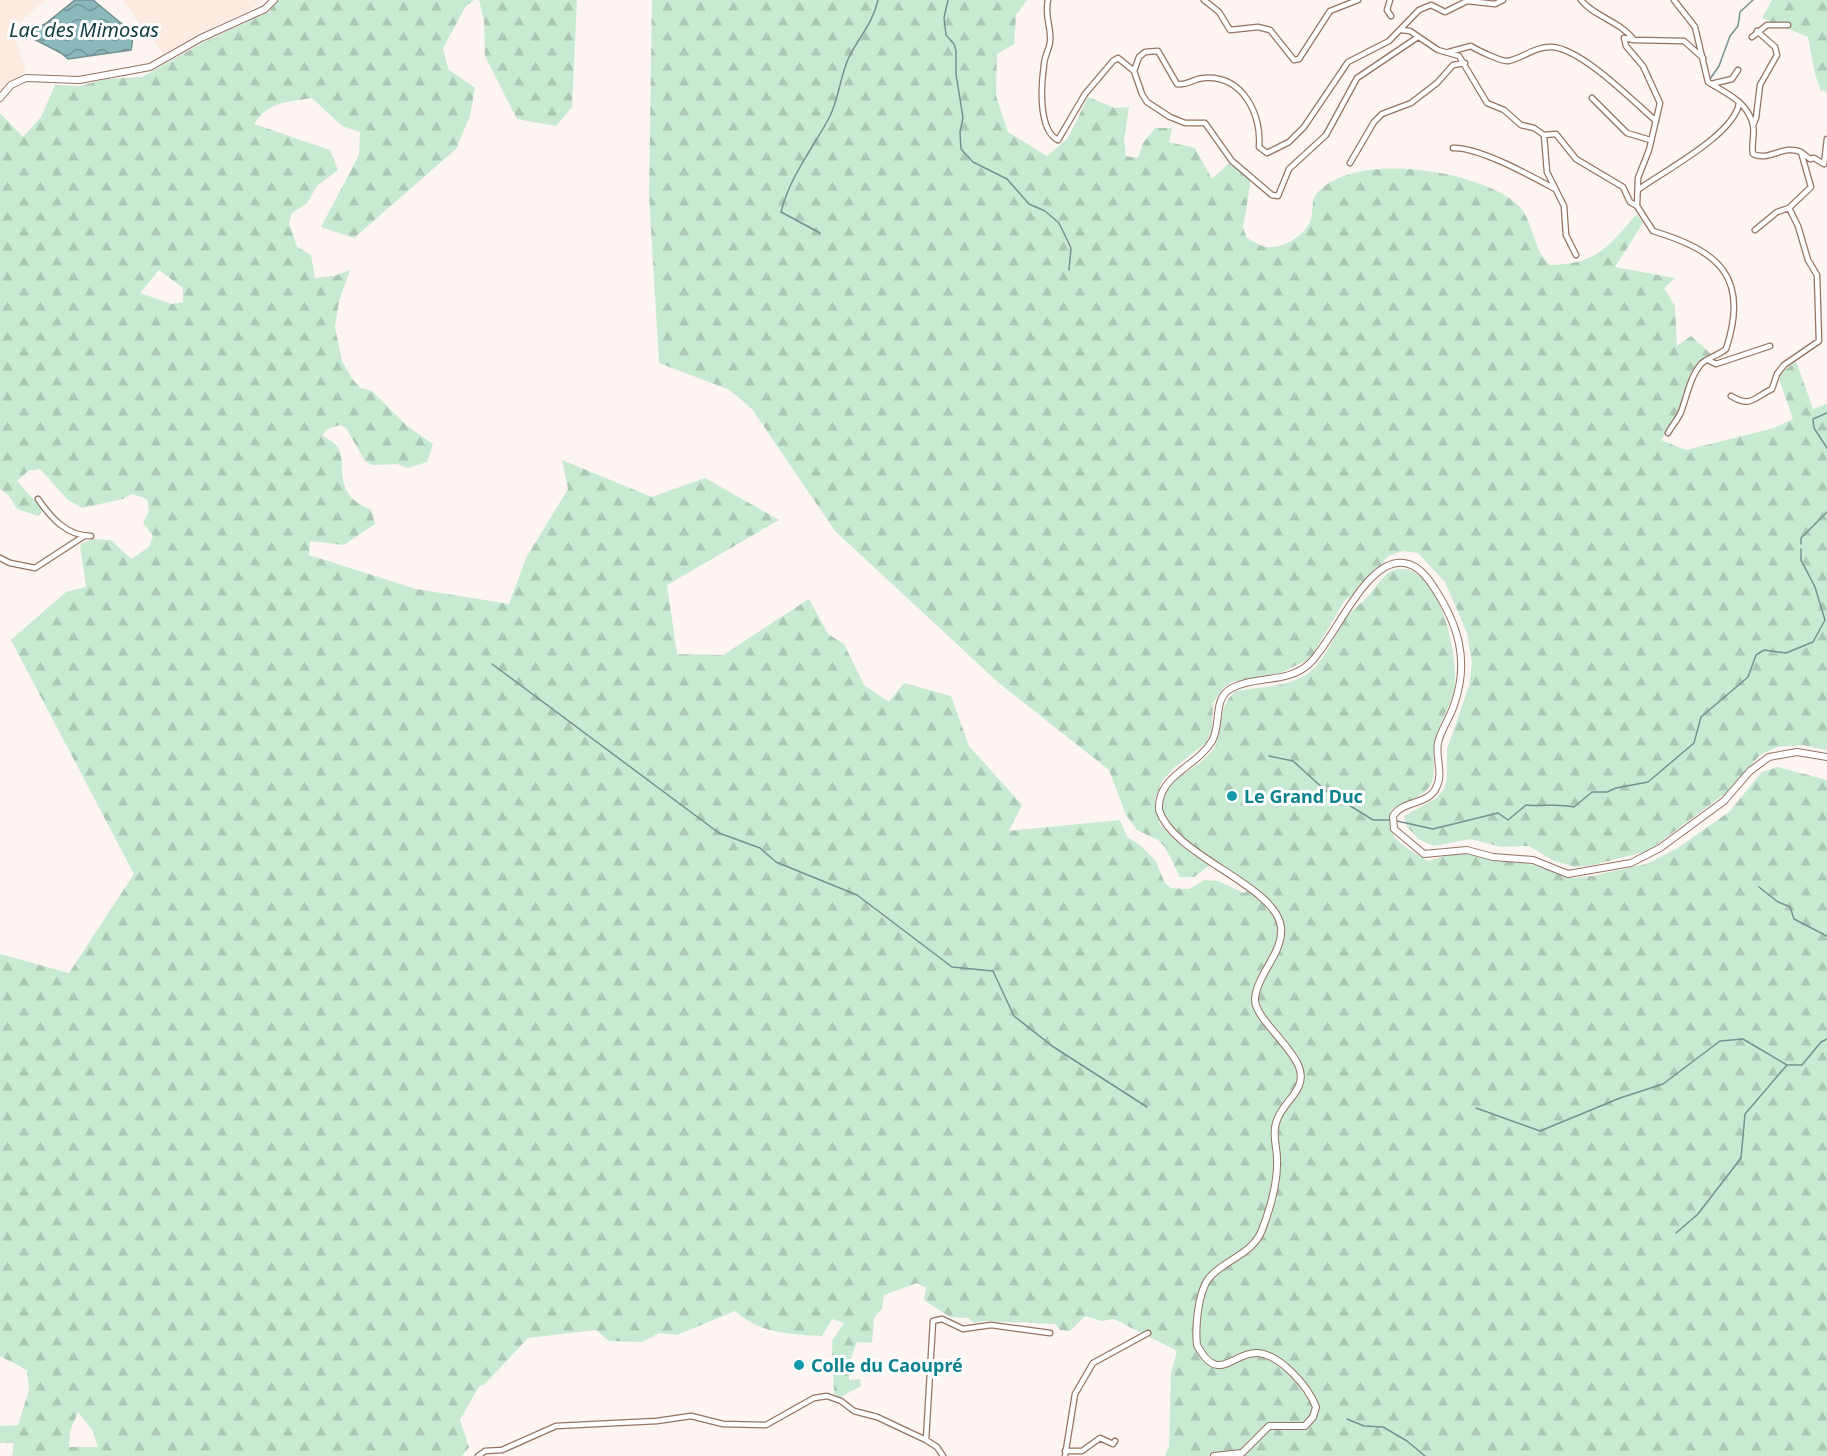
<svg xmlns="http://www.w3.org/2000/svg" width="1827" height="1456" viewBox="0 0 1827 1456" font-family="'Noto Sans',sans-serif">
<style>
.built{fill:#fdebe2}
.forest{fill:url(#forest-firs);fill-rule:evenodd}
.water{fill:url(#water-waves);stroke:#759190;stroke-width:1.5}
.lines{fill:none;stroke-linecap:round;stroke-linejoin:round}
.stream{stroke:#759190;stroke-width:1.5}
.street-casing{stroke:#937361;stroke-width:7}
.secondary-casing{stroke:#937361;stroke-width:8}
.street{stroke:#fff;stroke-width:4.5}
.secondary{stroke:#fff;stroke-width:6}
.culture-dot{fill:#0f9aa8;stroke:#fff;stroke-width:2}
.labels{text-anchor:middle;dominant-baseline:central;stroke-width:6;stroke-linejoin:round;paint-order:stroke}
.culture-label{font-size:18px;font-weight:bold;fill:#0d838f;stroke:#fff;text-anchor:start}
.water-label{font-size:20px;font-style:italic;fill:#113c3f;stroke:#fff}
</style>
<defs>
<pattern id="forest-firs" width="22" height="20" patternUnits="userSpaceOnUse" patternTransform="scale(1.5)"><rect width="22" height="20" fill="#c8ead3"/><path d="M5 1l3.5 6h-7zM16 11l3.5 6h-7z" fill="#adc9b5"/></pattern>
<pattern id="water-waves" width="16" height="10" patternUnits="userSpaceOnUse" patternTransform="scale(1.5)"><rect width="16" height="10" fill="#8bb8bb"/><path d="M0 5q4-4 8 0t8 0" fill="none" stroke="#739698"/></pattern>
</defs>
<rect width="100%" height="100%" fill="#fcf5f1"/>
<!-- built -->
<path class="built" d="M0,0H46L12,28L26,71L0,93Z
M122,0H263L247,12L201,32L163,54Z"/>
<!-- forest -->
<path class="forest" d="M278,0H474L466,6L443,48L448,69L475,88L470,116L456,149L354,238L321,227L359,155L360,132L342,126L312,98C284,103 271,100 254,124L330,150L338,170L317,186L307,203L292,213L289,222L297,247L311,255L315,278L334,276L350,270L339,301L335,327L342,361L353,380L361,388L372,391L407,426L433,444L427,462L408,468L397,464L372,465L365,461L346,428L340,425L327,429L322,436C354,449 334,469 348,493C352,501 363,506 371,510L375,524L344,545L310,541L309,555L416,589L509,604L526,558L568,489L562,460L652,497L705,478L779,520L667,585L677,654L723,655L809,599L828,634L844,644L864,685L889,702L904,683L951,696L969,746L1022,805L1009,831L1120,820L1127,837L1140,845L1155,860L1165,883L1171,888L1189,889L1205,880L1218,881L1244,893L1252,888L1173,832L1161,810C1165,775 1193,774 1212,751C1225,735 1215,707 1236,691C1258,687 1288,687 1307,674C1325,661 1332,640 1343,622C1350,611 1360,605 1368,596C1379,585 1384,568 1403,569C1441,571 1460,659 1454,690C1450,709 1436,726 1434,746C1432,759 1437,774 1430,786C1421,799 1404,802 1391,810C1382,837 1407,848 1428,861L1458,852L1488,859L1523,862L1573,878L1592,876L1646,864L1676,849L1729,812L1762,772L1778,767L1827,780V1456H1165L1169,1447L1171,1373L1177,1351L1114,1319L1102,1321L1085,1316L1070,1331L1060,1330L1055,1324L986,1321L973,1323L969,1318L950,1317L924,1300L926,1288L917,1283L884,1295L882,1308L874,1318L872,1343L857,1342L849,1364V1380L860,1379L861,1386L839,1398L834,1393L832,1341L844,1323L832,1319L822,1336C788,1334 761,1334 735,1311L677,1335L659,1333L642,1342L609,1341L596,1330L528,1338L484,1385L479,1386L460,1420L469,1447L462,1456H12L14,1443H0V1426L18,1425L29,1390L27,1370L0,1356V954L69,973L134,874L11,640L66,592L86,587L80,545L92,539L111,540L131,559L149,547L153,536L143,523L149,511L147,499L132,494L123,499L82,508L68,500L40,469L28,471L17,481L43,510L38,516L17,509L9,496L0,489V113L23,137L41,117L55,85L80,86L106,79L142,77L206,41L269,12ZM159,270L183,288V302L172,304L140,293ZM78,1412L93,1431L98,1447H69L70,1431Z
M479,0H577L572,107L556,126L517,119L485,56L484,21Z
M652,0H1027L1016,15L1014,44L997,54L996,96L1008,132L1047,156L1068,138L1088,97L1115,108L1129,107L1124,140L1126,156L1138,158L1143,143L1155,128H1172L1169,142L1195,148L1212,179L1229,163L1251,179L1243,228L1247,238C1253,241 1261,247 1268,247C1284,249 1307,234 1311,219C1314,207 1310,199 1320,190C1360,152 1471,170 1512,200C1536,217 1530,248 1550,265C1597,264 1608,247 1637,214L1643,223L1615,267L1675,278L1664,288L1675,306L1677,346L1691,336L1712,355L1704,360L1684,391L1679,413L1661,440L1686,450L1774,428L1793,419L1778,376L1796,361L1813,409L1827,404V750L1802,745L1777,747L1760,755L1726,793L1648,851L1593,865L1574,867L1552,860L1529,846L1501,847L1471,839L1434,846L1420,840L1407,827L1404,816L1435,799L1444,789L1447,777V749L1469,686L1472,663L1467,633L1445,582L1418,553L1403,551L1388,556L1363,588L1345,600L1310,659L1280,673L1232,682L1224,687L1213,703L1212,730L1206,743L1174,768L1162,781L1155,799L1159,823L1169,834L1211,864L1194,877H1180L1165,847L1158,840L1137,830L1126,815L1109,770L1000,684L835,531L752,409L730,390L659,363L649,195Z
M1772,0H1827V94L1824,90L1821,91L1815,74L1808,37L1762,18Z"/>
<!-- water -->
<path class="water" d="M75,0H93L128,29L133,37L131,50L68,59L61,53L24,34L45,24Z"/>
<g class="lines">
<!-- stream -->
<path class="stream" d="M948,0L944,18L946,35L954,44L956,51V74L963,118L960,132L961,149L973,162L1007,179L1029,204L1045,211L1059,223L1071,248L1069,270
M1710,79L1719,66L1730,36L1738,26L1740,12L1753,0
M820,233L781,212C790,176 812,150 829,118C839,99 840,76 849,57C859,37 873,23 878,0
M1827,413L1813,419L1814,428L1827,448
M1801,544V538L1827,512
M492,664L719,833L760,848L776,862L857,895L952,967L993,971L1014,1016L1052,1046L1147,1107
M1269,756L1293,761L1325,790L1373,820H1392
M1397,821L1433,829L1498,813L1508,820L1526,805C1543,807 1557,803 1574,807L1592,792H1607L1616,788L1648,782L1694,743L1701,717L1748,677L1756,655L1764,650L1786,653L1813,642L1825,620L1815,587L1801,560V549
M1759,887L1778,902L1790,907L1794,919L1827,936
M1476,1108L1540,1131L1620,1098L1663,1084L1720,1041L1743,1039L1787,1065H1802L1821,1042L1827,1039
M1676,1233L1698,1214L1741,1158L1745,1114L1787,1065
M1347,1419L1364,1426L1383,1427L1407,1441L1425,1456"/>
<defs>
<path id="street" d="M1048,0C1044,17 1052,28 1050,42C1049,50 1044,57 1044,65C1041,85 1038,130 1058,140L1085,94L1113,61L1118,58L1134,71
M1204,0L1219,12L1230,30L1258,27L1270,30L1294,60L1299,59L1330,11L1358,0
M1390,0L1387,10L1391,16
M1581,0C1593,16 1620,21 1634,40L1684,41L1703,58
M1674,0L1695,27L1708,82C1726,93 1748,102 1753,125C1755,134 1751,145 1753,154C1768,162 1784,144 1801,152L1811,187L1789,208
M1401,30L1410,31L1438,50L1459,56L1487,103L1504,110L1521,125L1534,128L1544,135L1547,172L1564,206L1566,235L1576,255
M1418,37L1357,78L1326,135L1289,169L1278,196L1272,195L1232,161L1205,123H1185L1170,117L1147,102L1142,94L1134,71L1139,57L1145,52L1158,51L1177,84C1187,86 1195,78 1204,78C1243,75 1262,115 1259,147L1267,153L1289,142L1304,127L1348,62L1389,41L1419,10L1431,5L1445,12L1467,1L1495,4L1503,0
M1752,37L1767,25H1788
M1634,40L1624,38L1626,46L1643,66L1660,103L1649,150L1638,178L1637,206
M1449,52L1471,46C1477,50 1502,62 1508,61C1523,58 1536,46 1552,47C1582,49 1633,101 1656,121
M1711,84L1732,79L1738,70
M1592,98L1627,133L1650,140
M1753,125L1756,118L1760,85L1777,55L1775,47L1757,31
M1544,135L1556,134L1576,159L1623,187L1630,202L1637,206L1653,231C1719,251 1750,277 1726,349C1719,355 1707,358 1701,364C1690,377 1687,396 1681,412C1678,419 1672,426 1668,433
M1453,148C1479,147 1531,176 1555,189
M1801,152L1810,159L1814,158L1824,164L1827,139
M1350,163L1374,122L1382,114L1411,103L1437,83L1453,65L1465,63
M1639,189C1664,171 1735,134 1739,103
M1755,230L1777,212L1789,208
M1708,360L1716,364L1770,346
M1731,396C1751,408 1753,398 1772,389L1777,374L1784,365L1819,341L1817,275L1808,260L1798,226L1789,208
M38,499C51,518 67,536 91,536
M0,558L10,563L35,568L84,536
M926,1440L933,1321L942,1319L963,1329L991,1325L1050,1333
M1065,1451H1082L1100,1438L1113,1444L1115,1441
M478,1456L485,1451L502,1450L556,1426L657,1421L691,1416L723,1424L766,1425L814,1398L827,1396L841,1401L854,1411L877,1417L926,1440L937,1447L943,1456
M1065,1456L1075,1394L1093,1363L1148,1333"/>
<path id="secondary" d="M0,98L11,85L26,78L79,80L150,67L201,38L265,9L274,0
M1214,1456L1242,1453L1269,1426H1305L1313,1417L1316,1407C1308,1386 1279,1353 1256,1353C1232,1353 1218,1385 1197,1345C1195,1327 1198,1292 1209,1278C1224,1260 1253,1254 1262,1230C1270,1209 1278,1181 1277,1159C1277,1147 1272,1135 1276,1123C1281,1102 1308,1091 1299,1067C1291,1045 1254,1017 1255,999C1257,974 1284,952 1281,927C1276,885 1173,856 1159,810C1157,775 1197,767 1212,741C1222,724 1212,698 1232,688C1257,675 1287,684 1309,664C1333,642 1362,567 1397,563C1414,561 1425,574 1433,586C1458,624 1470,660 1454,705C1450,718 1441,729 1438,743C1435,758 1444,773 1436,788C1428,805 1403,800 1393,816L1394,829L1424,854L1467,850L1493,857L1533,860L1568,874L1631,863L1660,848L1724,801L1750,771L1769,757L1797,752L1827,757"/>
</defs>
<!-- street casing -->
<use href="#street" class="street-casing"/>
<!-- secondary casing -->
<use href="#secondary" class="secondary-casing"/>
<!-- street -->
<use href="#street" class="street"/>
<!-- secondary -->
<use href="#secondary" class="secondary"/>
</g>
<!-- markers -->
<g class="culture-dot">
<circle cx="1232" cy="796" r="6"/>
<circle cx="799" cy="1365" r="6"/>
</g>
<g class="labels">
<!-- culture labels -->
<g class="culture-label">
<text x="1244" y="796">Le Grand Duc</text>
<text x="811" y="1365">Colle du Caoupré</text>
</g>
<!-- water labels -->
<g class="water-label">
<text x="84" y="29">Lac des Mimosas</text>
</g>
</g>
</svg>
